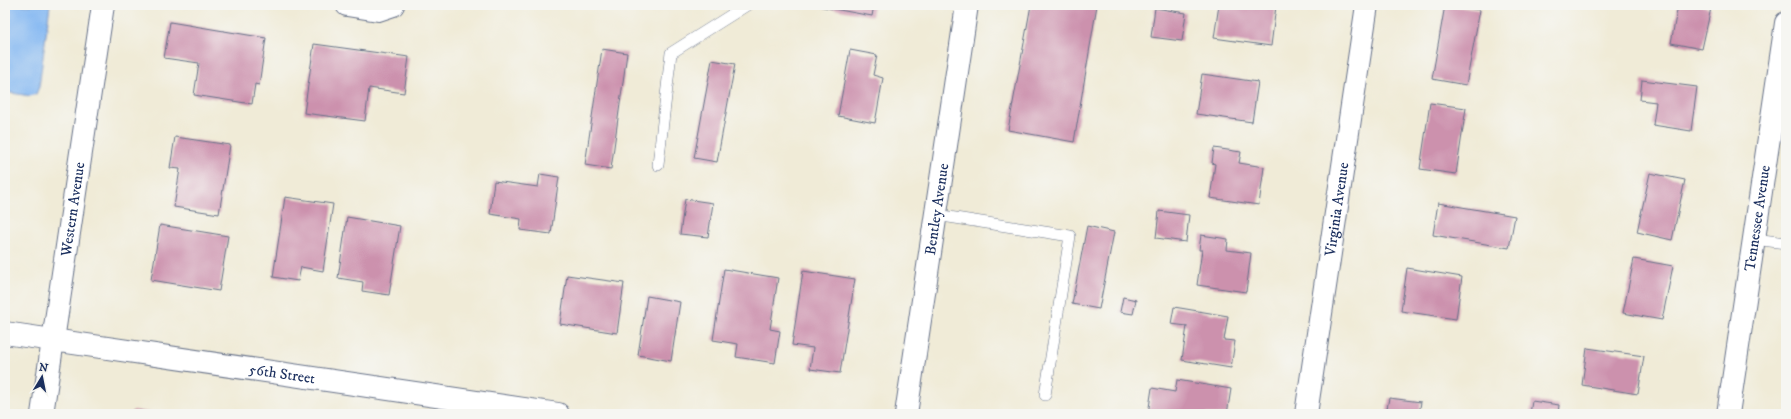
<svg xmlns="http://www.w3.org/2000/svg" width="1791" height="419" viewBox="0 0 1791 419" font-family="'IM FELL DW Pica',serif">
<style>
.water{fill:#84b8f2;stroke:#5074a8}
.building{fill:#cc91ad}
.lines{fill:none;stroke-linecap:round;stroke-linejoin:round}
.service-casing{stroke:#667188;stroke-width:12}
.minor-casing{stroke:#667188;stroke-width:24}
.service{stroke:#fff;stroke-width:11}
.minor{stroke:#fff;stroke-width:22}
.labels{text-anchor:middle;dominant-baseline:central;stroke-width:3.5;stroke-linejoin:round;paint-order:stroke}
.street-label{font-size:15px;fill:#1b2f5e;stroke:#f6f6f2}
</style>
<rect width="100%" height="100%" fill="#f6f6f2"/>
<filter id="ink" filterUnits="userSpaceOnUse"><feTurbulence type="fractalNoise" baseFrequency=".025" numOctaves="2"/><feDisplacementMap in="SourceGraphic" scale="8" xChannelSelector="R" yChannelSelector="G"/><feConvolveMatrix kernelMatrix="1 2 1 2 8 2 1 2 1" color-interpolation-filters="sRGB"/></filter>
<filter id="wash" filterUnits="userSpaceOnUse"><feTurbulence type="fractalNoise" baseFrequency=".012" numOctaves="4" result="noise"/><feDisplacementMap in="SourceGraphic" scale="16" xChannelSelector="R" yChannelSelector="G"/><feGaussianBlur stdDeviation="0.9" result="paint"/><feColorMatrix in="noise" values="0 0 0 0 0 0 0 0 0 0 0 0 0 0 0 0 0 1.4 0 .05"/><feComposite in="paint" operator="in"/></filter>
<g filter="url(#wash)">
<rect width="100%" height="100%" fill="#f0ebd7"/>
<!-- water -->
<path class="water" d="M5,5H50L39,87L36,94L30,96L5,92Z"/>
<g id="blocks">
<!-- building -->
<path class="building" d="M812,5H874L872,16Z
M1031,5H1097L1074,142L1008,130Z
M1219,5L1276,6L1271,46L1214,38Z
M1445,5L1480,10L1466,85L1432,79Z
M1678,5H1698L1711,8L1702,49L1671,43Z
M1155,8L1186,13L1182,41L1151,37Z
M170,22L266,38L259,85L255,84L252,104L194,95L199,63L164,58Z
M314,44L409,57L404,93L369,88L365,121L304,113Z
M602,49L627,53L611,169L585,165Z
M850,50L877,55L873,75L883,78L875,123L838,116Z
M712,60L735,64L717,162L694,158Z
M1202,74L1258,82L1252,122L1196,114Z
M1642,80L1697,87L1691,131L1653,125L1656,102L1640,100Z
M1430,103L1466,108L1456,174L1420,169Z
M175,137L230,145L219,214L174,207L180,169L170,168Z
M1214,148L1241,152L1239,163L1264,167L1259,205L1210,198L1215,164L1212,163Z
M1650,173L1685,180L1672,240L1637,232Z
M540,174L559,177L551,234L520,230L521,219L490,214L494,181L538,187Z
M285,197L333,204L323,271L301,267L298,281L273,277Z
M685,199L713,203L708,237L680,234Z
M1438,203L1515,216L1509,248L1433,235Z
M1159,211L1189,215L1186,242L1156,238Z
M347,217L400,226L389,295L362,291L363,282L338,278Z
M160,225L228,236L219,291L151,280Z
M1087,226L1114,232L1099,309L1072,304Z
M1201,235L1228,239L1227,250L1251,253L1246,292L1197,285L1202,250H1199Z
M1634,259L1673,266L1662,320L1623,313Z
M1407,268L1462,277L1456,319L1401,311Z
M724,269L778,278L770,329L780,331L775,363L736,357L738,344L713,340Z
M803,271L855,279L840,373L810,369L813,348L792,345Z
M567,275L624,283L617,333L560,324Z
M647,296L680,302L671,361L638,355Z
M1123,297L1136,300L1133,314L1120,312Z
M1174,307L1228,316L1224,340L1235,341L1231,368L1182,360L1187,326L1171,324Z
M1587,348L1644,356L1638,394L1582,385Z
M1177,380L1231,389L1227,414H1148L1152,388L1175,392Z
M1389,398L1421,402L1419,414H1386Z
M1532,401L1559,405L1558,414H1530Z
M133,410L153,413V414H132Z"/>
</g>
</g>
<g filter="url(#ink)">
<use href="#blocks" fill-opacity="0" stroke="#667188" stroke-width="1"/>
<g class="lines">
<defs>
<path id="service" d="M658,165L671,53L747,5
M936,215L1070,236L1045,395
M1754,239L1786,243"/>
<g id="minor">
<path d="M347,5L378,10L393,5"/>
<path id="s1" d="M5,333L558,414"/>
<path id="s2" d="M42,414L103,5"/>
<path id="s3" d="M906,414L967,5"/>
<path id="s4" d="M1306,414L1367,5"/>
<path id="s5" d="M1728,414L1786,23"/>
</g>
</defs>
<!-- service casing -->
<use href="#service" class="service-casing"/>
<!-- minor casing -->
<use href="#minor" class="minor-casing"/>
<!-- service -->
<use href="#service" class="service"/>
<!-- minor -->
<use href="#minor" class="minor"/>
</g>
</g>
<g class="labels">
<!-- street labels -->
<g class="street-label">
<text stroke="none"><textPath href="#s3" startOffset="207">Bentley Avenue</textPath></text>
<text stroke="none"><textPath href="#s2" startOffset="207">Western Avenue</textPath></text>
<text stroke="none"><textPath href="#s4" startOffset="207">Virginia Avenue</textPath></text>
<text stroke="none"><textPath href="#s5" startOffset="198">Tennessee Avenue</textPath></text>
<text stroke="none"><textPath href="#s1" startOffset="280">56th Street</textPath></text>
</g>
</g>
<!-- margin -->
<rect width="1791" height="419" fill="none" stroke="#f6f6f2" stroke-width="20"/>
<!-- north arrow -->
<g transform="translate(42 377) rotate(10)" stroke="#f6f6f2" stroke-width="3" paint-order="stroke">
<path d="M0-3L7 15L0 10L-7 15Z" fill="#1b2f5e"/>
<text y="-6" font-size="11" font-weight="bold" text-anchor="middle" fill="#1b2f5e">N</text>
</g>
</svg>
